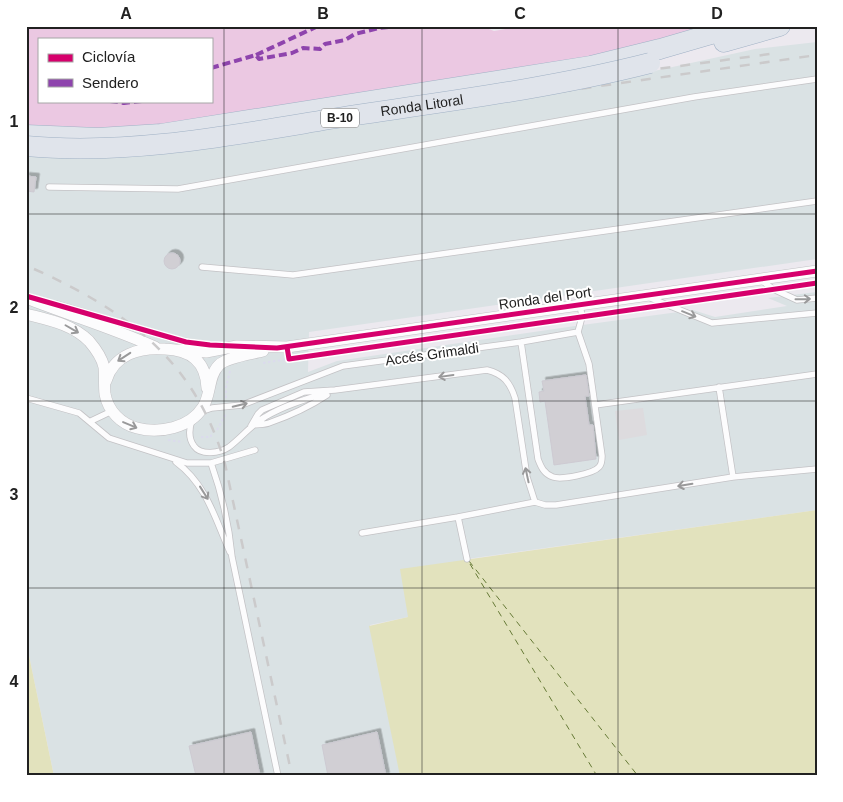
<svg xmlns="http://www.w3.org/2000/svg" width="843" height="802" viewBox="0 0 843 802" font-family="Helvetica,sans-serif">
<style>
.industrial{fill:#dae2e4}
.grass{fill:#ebc8e2;fill-rule:evenodd}
.parking{fill:#dddbde}
.water{fill:#e2e2bd}
.lines{fill:none;stroke-linecap:round;stroke-linejoin:round}
.ferry{stroke:#667a36;stroke-width:1;stroke-dasharray:6 5;stroke-linecap:butt}
.building{fill:#d1cfd4;stroke:#cdcad2;filter:url(#shadow)}
.lane-casing{stroke:#c3c2c5;stroke-width:7}
.street-casing{stroke:#c3c2c5;stroke-width:12}
.highway-casing{stroke:#a0b1c5;stroke-width:21}
.path{stroke:#dbdbec;stroke-width:2;stroke-dasharray:2.5 2.5;stroke-linecap:butt}
.lane{stroke:#fcfcfd;stroke-width:5.5}
.street{stroke:#fcfcfd;stroke-width:11}
.highway{stroke:#e0e4eb;stroke-width:20}
.rail{stroke:#cbcacb;stroke-width:2.5;stroke-dasharray:10 10;stroke-linecap:butt}
.highway-bridge-casing{stroke:#a0b1c5;stroke-width:21;stroke-linecap:butt}
.highway-bridge{stroke:#e0e4eb;stroke-width:20}
.quiet{stroke:#8e44ad;stroke-width:4;stroke-dasharray:8 4;stroke-linecap:butt}
.cycleway-casing{stroke:#fff;stroke-width:8}
.cycleway{stroke:#d6006c;stroke-width:5}
.oneway{stroke:#99999a}
.grid{fill:none;stroke:#212121;stroke-width:1;stroke-opacity:0.55}
.labels{text-anchor:middle;dominant-baseline:central;stroke-width:4;stroke-linejoin:round;paint-order:stroke}
.shield{fill:#fff;stroke:#646464;stroke-width:1}
.shield-label{font-size:12px;font-weight:bold;fill:#212121}
.street-label{font-size:14px;fill:#212121;stroke:#fff}
.neatline{fill:none;stroke:#212121;stroke-width:2}
.grid-label{font-size:16px;text-anchor:middle;font-weight:bold;fill:#212121}
</style>
<defs>
<filter id="shadow"><feDropShadow dx="3.5" dy="-3.5" stdDeviation="0" flood-color="#0004"/></filter>
</defs>
<rect width="100%" height="100%" fill="#ece9ef"/>
<!-- industrial -->
<path class="industrial" d="M817,42V259L309,332L308,372L337,361L575,326L693,310L715,317L787,306L768,298L817,292V510L467,559L408,617L370,625L408,776H54L26,641V153L366,124L613,80L755,49Z"/>
<!-- grass -->
<path class="grass" d="M26,26H481L494,31L522,26H713L596,57L162,127L97,131L26,126ZM39,39H211V101H39Z"/>
<!-- parking -->
<path class="parking" d="M643,408L647,435L619,440L615,411Z"/>
<!-- water -->
<path class="water" d="M817,510V776H400L369,626L408,617L400,569Z
M26,641L50,757L54,776H26Z"/>
<g class="lines">
<!-- ferry -->
<path class="ferry" d="M469,561L638,776
M470,564L597,776"/>
</g>
<!-- building -->
<path class="building" d="M26,176L36,177L34,192L26,191Z
M164 261a8 8 0 1 1 16 0a8 8 0 1 1-16 0Z
M586,375L589,396H585L589,425H593L596,459L554,465L545,401L540,402L539,392L544,391L542,381Z
M251,732L260,776H196L189,746Z
M377,732L386,776H328L322,745Z"/>
<g class="lines">
<defs>
<path id="lane" d="M49,187L178,189L694,97L817,79
M202,267L293,275L817,201
M761,280L773,289L797,300L817,298
M648,297L712,323L817,313
M57,304L177,340L217,346
M521,342L538,459C541,467 544,474 553,477C561,480 593,474 599,467C602,464 602,460 602,456L589,364L578,332L582,317L580,304
M719,387L733,477
M26,398L79,413L109,438L187,463H211L255,450
M595,405L817,374
M203,411L212,408L242,405L343,366L521,342L578,332
M192,420C189,429 188,438 194,446C201,456 220,453 229,447C242,437 251,425 265,417C283,406 306,399 326,393
M91,421L112,411
M253,425C258,424 264,425 269,423C289,416 309,407 327,395
M251,426L258,414L262,410L304,392L335,390L487,370C503,374 510,382 515,398L527,477L535,502L545,505H556L733,477L817,469
M176,462C207,485 215,519 230,552
M211,463C222,494 229,525 232,557L278,776
M458,517L467,559
M362,533L458,517L535,502"/>
<path id="street" d="M26,298C69,315 113,328 155,347
M26,314C49,320 72,324 89,341C95,348 102,358 104,367C105,376 104,385 105,394C108,411 121,424 137,428C159,434 190,428 203,407C211,395 208,376 219,365C227,357 252,354 263,351
M178,350L206,352L237,346L287,347L817,271
M106,381C114,354 140,347 165,349C190,350 206,361 207,388"/>
<path id="highway" d="M724,42L780,26
M26,135L98,138L161,134L591,66L660,49L739,26"/>
</defs>
<!-- lane casing -->
<use href="#lane" class="lane-casing"/>
<!-- street casing -->
<use href="#street" class="street-casing"/>
<!-- highway casing -->
<use href="#highway" class="highway-casing"/>
<!-- path -->
<path class="path" d="M263,363L301,357
M226,398V387L230,371
M217,430L226,414
M201,437H211V433L212,432
M168,440L183,442"/>
<!-- lane -->
<use href="#lane" class="lane"/>
<!-- street -->
<use href="#street" class="street"/>
<!-- highway -->
<use href="#highway" class="highway"/>
<!-- rail -->
<path class="rail" d="M26,140L122,145L292,121L401,103L770,54
M26,148L66,152H120L223,140L817,55
M34,269C128,311 196,362 225,464L292,776"/>
<defs>
<g id="highway-bridge">
<path id="s1" d="M26,146C134,156 243,133 349,116C450,101 552,88 650,63"/>
</g>
</defs>
<!-- highway-bridge casing -->
<use href="#highway-bridge" class="highway-bridge-casing"/>
<!-- highway-bridge -->
<use href="#highway-bridge" class="highway-bridge"/>
<!-- quiet -->
<path class="quiet" d="M496,26H507
M256,55L318,26
M211,68L256,55L259,59L292,53L303,48L320,49L325,44L345,40L355,34L379,28L398,26
M110,101L124,103L142,101"/>
<defs>
<path id="cycleway" d="M26,296L186,342L210,345L277,348L817,271
M287,347L289,359L817,283"/>
</defs>
<!-- cycleway casing -->
<use href="#cycleway" class="cycleway-casing"/>
<!-- cycleway -->
<use href="#cycleway" class="cycleway"/>
</g>
<!-- one-way arrows -->
<defs><path id="oneway-shaft" d="M-6 0H5M1.5-3L5.5 0L1.5 3" fill="none" stroke-width="1.6" stroke-linecap="round" stroke-linejoin="round" transform="scale(1.25)"/></defs>
<g class="oneway">
<use href="#oneway-shaft" transform="translate(803 299) rotate(-1)"/>
<use href="#oneway-shaft" transform="translate(689 314) rotate(22)"/>
<use href="#oneway-shaft" transform="translate(72 329) rotate(30)"/>
<use href="#oneway-shaft" transform="translate(124 357) rotate(147)"/>
<use href="#oneway-shaft" transform="translate(446 376) rotate(172)"/>
<use href="#oneway-shaft" transform="translate(240 405) rotate(-13)"/>
<use href="#oneway-shaft" transform="translate(130 425) rotate(23)"/>
<use href="#oneway-shaft" transform="translate(527 475) rotate(-102)"/>
<use href="#oneway-shaft" transform="translate(685 485) rotate(171)"/>
<use href="#oneway-shaft" transform="translate(204 493) rotate(58)"/>
</g>
<!-- grid -->
<path class="grid" d="M224,26V776M422,26V776M618,26V776M26,214H817M26,401H817M26,588H817"/>
<g class="labels">
<!-- shield labels -->
<rect class="shield" x="321" y="108.5" width="38" height="19" rx="4"/>
<g class="shield-label">
<text x="340" y="118">B-10</text>
</g>
<!-- street labels -->
<g class="street-label">
<text stroke="none"><textPath href="#s1" startOffset="399">Ronda Litoral</textPath></text>
<text transform="translate(545 298) rotate(-8)">Ronda del Port</text>
<text transform="translate(432 354) rotate(-8)">Accés Grimaldi</text>
</g>
</g>
<!-- border -->
<rect width="843" height="802" fill="none" stroke="#ffffff" stroke-width="55"/>
<!-- legend -->
<rect x="38" y="38" width="175" height="65" fill="#ffffff" stroke="#a6a6a6"/>
<rect x="48" y="54" width="25" height="8" fill="#d6006c" stroke="#a6a6a6"/>
<text x="82" y="62" font-size="15" fill="#212121">Ciclovía</text>
<rect x="48" y="79" width="25" height="8" fill="#8e44ad" stroke="#a6a6a6"/>
<text x="82" y="88" font-size="15" fill="#212121">Sendero</text>
<rect x="28" y="28" width="788" height="746" class="neatline"/>
<g class="grid-label">
<text x="126" y="19">A</text>
<text x="323" y="19">B</text>
<text x="520" y="19">C</text>
<text x="717" y="19">D</text>
<text x="14" y="127">1</text>
<text x="14" y="313">2</text>
<text x="14" y="500">3</text>
<text x="14" y="687">4</text>
</g>
</svg>
